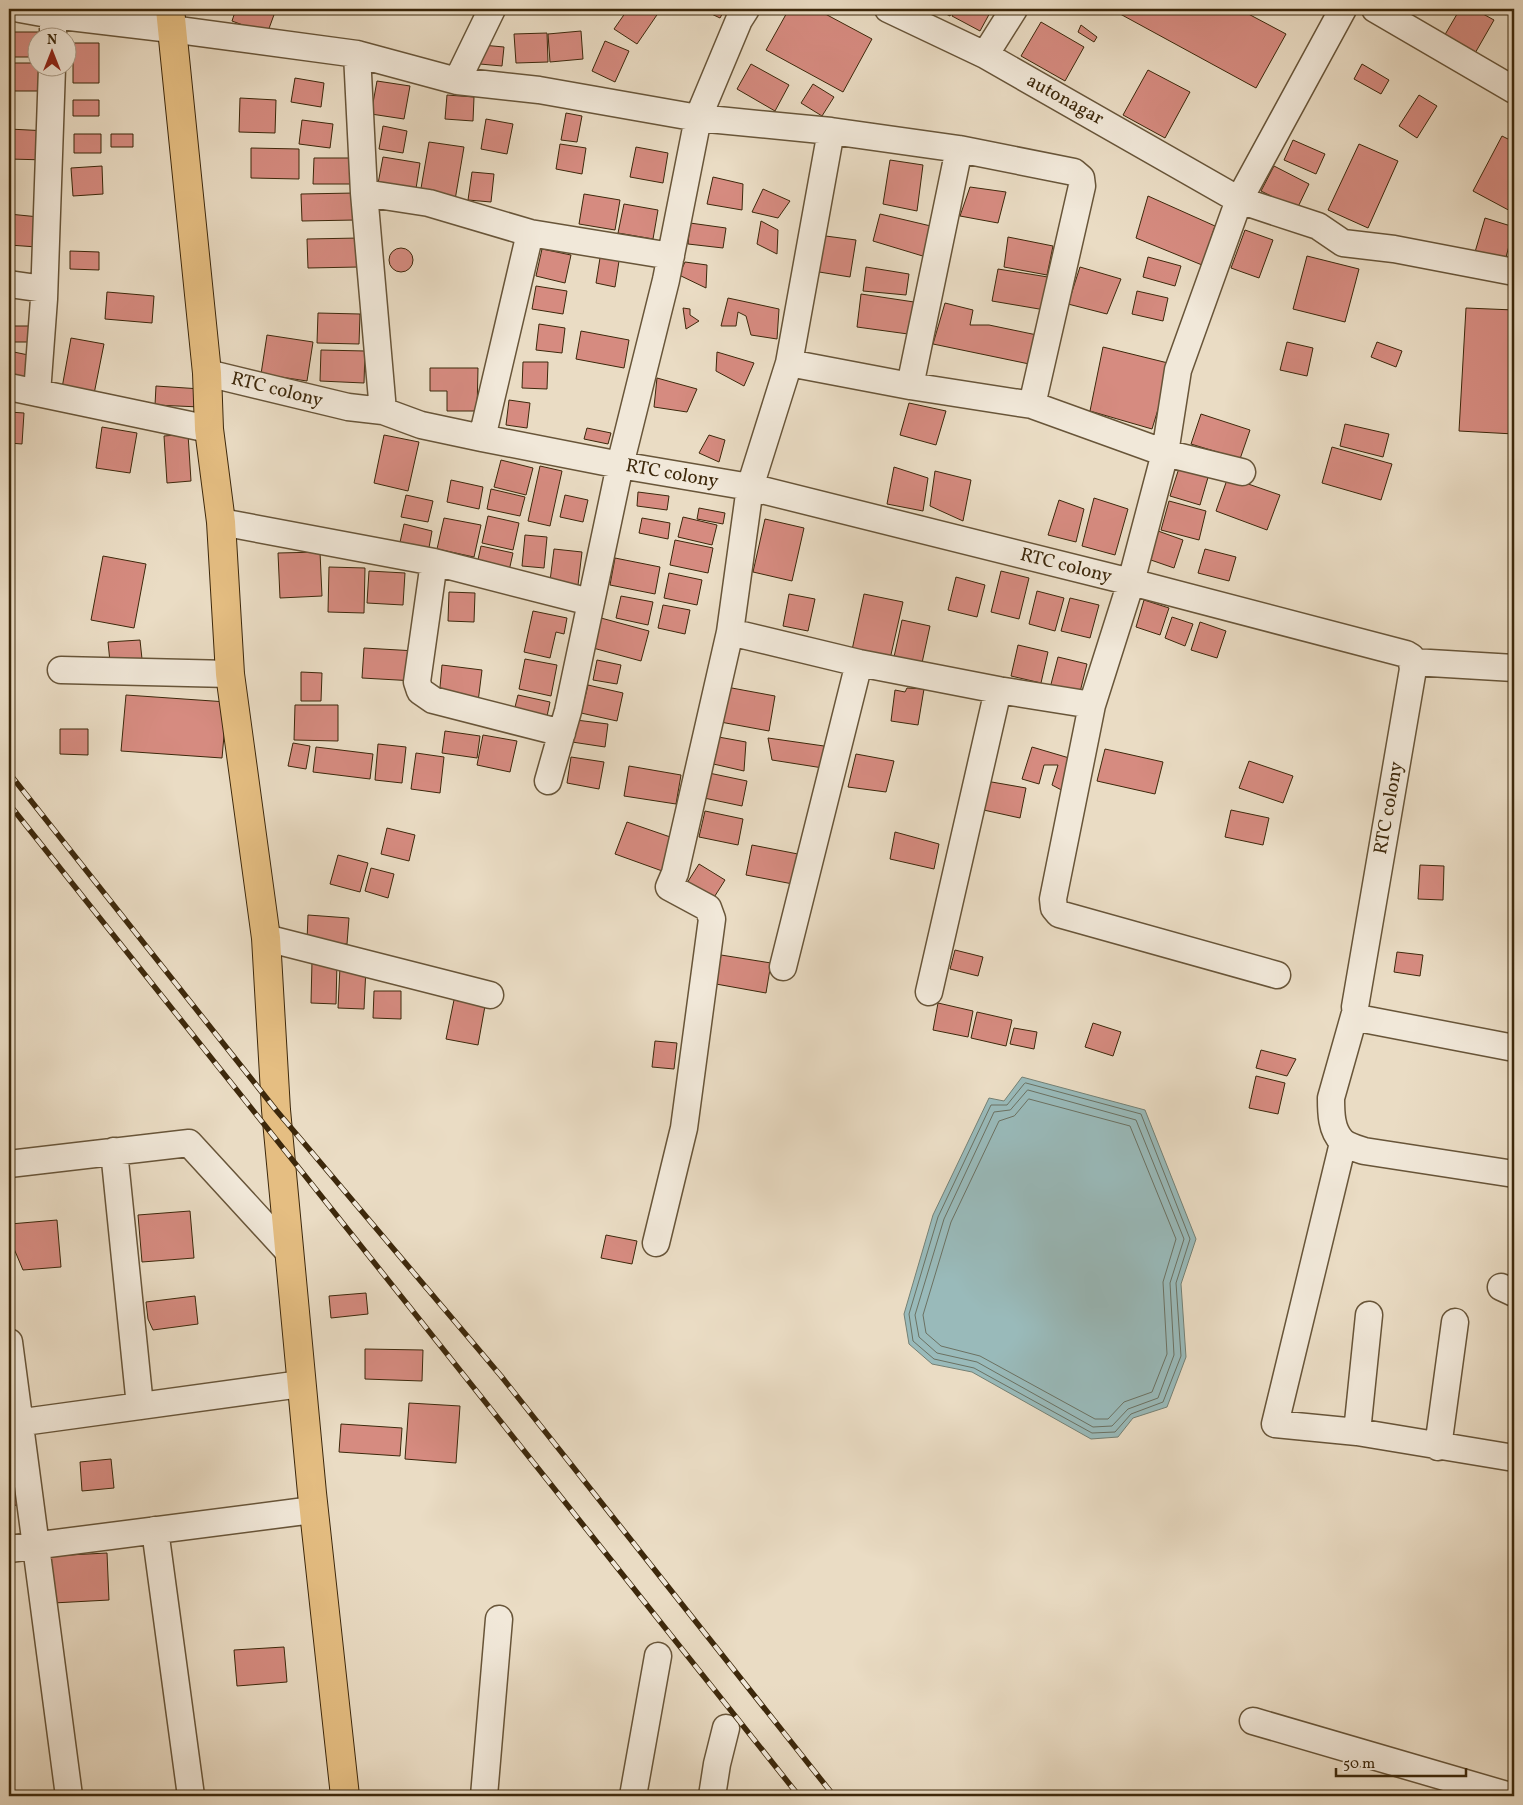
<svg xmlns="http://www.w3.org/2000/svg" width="1523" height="1805" viewBox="0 0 1523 1805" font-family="Vollkorn,serif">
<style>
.water{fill:#99baba;stroke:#748074}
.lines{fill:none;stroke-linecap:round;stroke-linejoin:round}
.shore{stroke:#6b7162;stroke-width:1}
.building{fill:#d68b80;stroke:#3d280b}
.minor-casing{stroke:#685539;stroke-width:29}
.highway-casing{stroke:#3d280b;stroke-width:30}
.minor{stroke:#f1e8d9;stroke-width:26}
.highway{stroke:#e5be82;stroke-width:28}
.rail-casing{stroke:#3d280b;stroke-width:5.5}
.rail{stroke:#f1e8d9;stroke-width:4;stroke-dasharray:11;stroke-linecap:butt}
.labels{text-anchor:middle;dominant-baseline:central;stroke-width:5;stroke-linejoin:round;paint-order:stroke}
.street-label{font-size:19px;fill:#3d280b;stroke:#f1e8d9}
</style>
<rect width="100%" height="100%" fill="#eadcc4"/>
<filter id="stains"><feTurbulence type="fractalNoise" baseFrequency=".004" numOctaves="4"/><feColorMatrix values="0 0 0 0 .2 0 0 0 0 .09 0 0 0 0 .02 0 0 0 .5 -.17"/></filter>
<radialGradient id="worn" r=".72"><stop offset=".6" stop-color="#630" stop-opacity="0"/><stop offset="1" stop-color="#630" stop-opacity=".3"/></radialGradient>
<!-- water -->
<path class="water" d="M1022,1077L1145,1110L1196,1239L1181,1284L1186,1357L1167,1407L1133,1418L1118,1437L1091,1439L972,1372L932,1364L909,1344L904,1314L933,1215L989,1098L1004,1101Z"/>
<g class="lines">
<!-- shore -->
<path class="shore" d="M1026,1083L1141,1114L1190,1239L1176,1283L1181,1356L1163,1402L1131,1414L1115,1432L1092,1433L974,1368L934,1359L913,1341L909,1314L938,1217L991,1105H1007L1024,1084Z
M1028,1090L1136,1120L1184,1239L1170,1283L1174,1355L1158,1398L1128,1409L1112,1426L1093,1427L977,1362L937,1353L919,1337L915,1315L944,1219L994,1112L1010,1110Z
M1029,1099L1130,1126L1176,1239L1163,1282L1167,1354L1152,1392L1124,1402L1108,1419H1095L980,1356L941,1346L926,1333L923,1315L951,1222L999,1121L1014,1116Z"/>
</g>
<!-- building -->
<path class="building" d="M236,9H266L275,12L267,34L232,21Z
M628,9H661L637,44L614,29Z
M701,9H725L720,18Z
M789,9H816L872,39L843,92L766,50Z
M936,9H953L950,16Z
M956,9H992L980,31L952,16Z
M1111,9H1239L1286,34L1256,88Z
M1460,9H1474L1494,20L1474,55L1443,38Z
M1041,22L1084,47L1065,81L1021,56Z
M1081,25L1097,37L1094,42L1078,32Z
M581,31L583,59L550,62L548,34Z
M10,32H46V38H38V57H10Z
M547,33L548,62L516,63L514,34Z
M605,41L629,51L615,82L592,71Z
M73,43H99V83H73Z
M482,45L504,47L502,66L480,64Z
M9,63H38V68H41V91H9Z
M751,64L789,85L775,111L737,89Z
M1362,64L1389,80L1381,94L1354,79Z
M1148,70L1190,92L1165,138L1123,115Z
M295,78L324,83L321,107L291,102Z
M377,81L410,86L404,119L371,114Z
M813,84L834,97L822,116L801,103Z
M447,95L474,97L473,121L445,119Z
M1419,95L1437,106L1417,138L1399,126Z
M240,98L276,100L275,133L239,132Z
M73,100H99V116H73Z
M566,113L582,116L577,142L561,140Z
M486,119L513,124L507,154L481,149Z
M302,120L333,124L330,148L299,144Z
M383,126L407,131L403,153L379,149Z
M9,129L48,131L47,160L9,159Z
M74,134H101V153H74Z
M111,134H133V147H111Z
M1502,136L1514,142V213L1473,191Z
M1293,140L1325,154L1316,174L1284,160Z
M429,142L464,147L455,200L420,194Z
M560,144L586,148L582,174L556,169Z
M1359,144L1398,161L1368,228L1328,210Z
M636,147L668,153L663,183L630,177Z
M251,148L299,149V179L251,178Z
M383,157L420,163L415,195L377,189Z
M314,158H357V184H313Z
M890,160L923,165L917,211L883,204Z
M102,166L103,194L73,196L71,168Z
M1274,166L1309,184L1297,209L1261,191Z
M472,172L494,174L491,202L468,200Z
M713,177L743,184L742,210L707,204Z
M970,187L1006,192L998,223L960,216Z
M763,189L790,201L778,218L752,212Z
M355,193V220L302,221L301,194Z
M584,194L620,200L615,230L579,224Z
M1148,196L1215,226L1202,265L1136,238Z
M624,204L658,210L653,239L618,233Z
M9,214L39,217L37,247L9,245Z
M880,214L935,227L926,257L873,241Z
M1485,218L1514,227L1505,261L1475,252Z
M761,221L778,230L777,254L757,244Z
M690,223L726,228L723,248L688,244Z
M1245,230L1273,240L1259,278L1231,268Z
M818,235L856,240L850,277L813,271Z
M1008,237L1053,246L1047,275L1004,267Z
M359,238V267L308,268L307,239Z
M389 260a12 12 0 1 1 24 0a12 12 0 1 1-24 0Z
M542,249L571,255L565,283L536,276Z
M70,251L99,252V270L70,269Z
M1307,256L1359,269L1345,322L1293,309Z
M1148,257L1181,266L1175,286L1143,277Z
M600,258L619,261L615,287L596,283Z
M685,262L707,265L706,288L679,275Z
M866,267L909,274L906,295L863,291Z
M1080,267L1121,279L1107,314L1068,304Z
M998,269L1054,278L1045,310L992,301Z
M536,286L567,291L563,314L532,309Z
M1137,291L1168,298L1163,321L1132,314Z
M107,292L154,296L152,323L105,319Z
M861,294L914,302L908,334L857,327Z
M728,298L779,309L777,339L751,335L746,316L738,312L736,326H721Z
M945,303L973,310L970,325H989L1037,335L1034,365L933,344Z
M683,308L690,309V315L699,321L686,329Z
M1466,308L1514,310V434L1459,431Z
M318,313L360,314L359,344L317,343Z
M539,324L565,328L562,353L536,350Z
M9,326H40V342H9Z
M581,331L629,340L624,368L576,359Z
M267,335L313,342L307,381L261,374Z
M71,338L104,344L94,394L62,388Z
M1287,342L1313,348L1307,376L1280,370Z
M1377,342L1402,351L1396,367L1371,357Z
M1103,347L1172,364L1152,429L1090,411Z
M321,350L365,351L364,383L320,381Z
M9,351L38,357L34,379L9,374Z
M717,352L754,363L744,386L716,371Z
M523,362H548L547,389L522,388Z
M430,368H478L477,411H447V391H430Z
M657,378L697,389L687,412L654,407Z
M156,386L201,389L200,407L155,405Z
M509,400L530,403L527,428L506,425Z
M909,403L946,411L936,445L900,435Z
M9,412L24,413L22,444L9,443Z
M1201,414L1250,430L1240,459L1191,444Z
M1345,424L1389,434L1383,457L1340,446Z
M102,427L137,433L130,473L96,468Z
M587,428L611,433L608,444L584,439Z
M188,434L191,481L167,483L164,436Z
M384,435L419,442L408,491L374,483Z
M709,435L725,440L719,462L699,453Z
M1332,447L1392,464L1381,500L1322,483Z
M9,452H12L11,472H9Z
M501,460L533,468L526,495L494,487Z
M1180,465L1209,474L1200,505L1170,496Z
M540,466L562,471L550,526L528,521Z
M894,467L928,478L923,511L887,504Z
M935,471L971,480L963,521L930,506Z
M1228,477L1280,495L1267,530L1216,511Z
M451,480L483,487L479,509L447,502Z
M491,489L525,497L520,516L487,509Z
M638,492L669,496L667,510L637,506Z
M406,495L433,501L428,522L401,517Z
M565,495L588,500L583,522L560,517Z
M1094,498L1128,509L1115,555L1082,546Z
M1059,500L1084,509L1076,542L1048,535Z
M1169,501L1206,511L1199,540L1161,530Z
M699,508L725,513L723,524L697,519Z
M488,516L519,523L513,550L482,543Z
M683,517L717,525L712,545L678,537Z
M444,518L481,525L474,557L437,549Z
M642,518L670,523L668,539L639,533Z
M765,519L804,528L792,581L753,572Z
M404,524L432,531L428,553L399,547Z
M1158,531L1183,540L1174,568L1148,559Z
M525,535L547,537L544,568L522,566Z
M675,540L713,548L708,573L670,565Z
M481,546L513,553L509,571L477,564Z
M554,549L582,552L578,585L550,581Z
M1205,549L1236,557L1229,581L1198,573Z
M320,552L322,596L280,598L278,553Z
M103,556L146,564L134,628L91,620Z
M615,558L660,567L655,594L610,585Z
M329,567L365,568L364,613L328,612Z
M369,571L405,573L403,605L367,603Z
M1001,571L1029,578L1019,619L991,612Z
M669,573L702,580L697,605L664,598Z
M956,577L985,585L977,617L948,610Z
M1037,591L1064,598L1055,631L1029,624Z
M449,592L475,593L474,622L448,621Z
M789,594L815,599L808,631L783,626Z
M864,594L903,602L890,659L852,650Z
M621,596L653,602L648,625L616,618Z
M1070,598L1099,605L1090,638L1061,631Z
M1144,600L1169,608L1160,635L1136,627Z
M663,605L690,610L685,634L658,628Z
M533,611L567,618L564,634L556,632L550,658L524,652Z
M1172,617L1193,624L1185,646L1165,638Z
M601,618L649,631L641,661L593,648Z
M902,620L930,626L922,663L894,657Z
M1200,622L1226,631L1217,658L1191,650Z
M140,640L142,659L110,662L108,642Z
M1018,645L1048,652L1041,683L1011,676Z
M364,648L416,651L415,681L362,678Z
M1058,657L1087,664L1078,700L1049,692Z
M525,659L557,665L551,696L519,689Z
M597,660L621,665L617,684L593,680Z
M442,665L482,670L478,702L439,698Z
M301,672L322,673L321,701H301Z
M588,685L623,693L617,721L581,713Z
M721,686L775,696L769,731L715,721Z
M907,688L924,689L918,725L891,721L895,690L905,692Z
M126,695L227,702L222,758L121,751Z
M518,695L550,702L546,721L513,715Z
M295,705H338V741L294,740Z
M576,720L608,724L605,747L572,742Z
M60,729H88V755L60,754Z
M445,731L480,736L477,758L442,753Z
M483,735L517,741L510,772L477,765Z
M713,736L746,742L744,771L709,763Z
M768,738L824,746L823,768L772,760Z
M293,743L310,746L306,769L288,766Z
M378,744L406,747L402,783L375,780Z
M316,747L373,754L370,779L313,772Z
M1032,747L1076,760L1069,794L1052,785L1058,765H1044L1039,784L1022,779Z
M1105,749L1163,762L1155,794L1097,781Z
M416,753L444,757L440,793L411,789Z
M856,754L894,761L886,792L848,787Z
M571,757L604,762L599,789L567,783Z
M1249,761L1293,776L1283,803L1239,788Z
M629,766L681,775L676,804L624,796Z
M709,773L747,781L742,806L704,798Z
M986,781L1026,788L1020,818L979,809Z
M1231,810L1269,818L1263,845L1225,837Z
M705,811L743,819L738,845L699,837Z
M627,822L676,839L665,872L615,854Z
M387,828L415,835L409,861L381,854Z
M895,832L939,844L934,869L890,859Z
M752,845L803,855L798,885L746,875Z
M338,855L368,863L360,892L330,884Z
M699,864L725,880L713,899L687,883Z
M1420,865L1444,866L1443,900L1418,899Z
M371,868L394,874L388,898L365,891Z
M308,915L349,918L347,944L307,941Z
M955,950L983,957L978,976L950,969Z
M1397,952L1423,955L1420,976L1394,972Z
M721,955L771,963L766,993L716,984Z
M312,961L337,962L336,1004L311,1003Z
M340,967H366L364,1009L338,1008Z
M374,991H401V1019L373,1018Z
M454,1000L485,1006L478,1045L446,1039Z
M938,1003L973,1011L968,1037L933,1030Z
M977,1012L1012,1020L1006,1046L971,1038Z
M1093,1023L1121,1032L1113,1056L1085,1047Z
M1014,1028L1037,1032L1034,1049L1010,1044Z
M655,1041L677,1043L674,1069L652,1067Z
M1261,1050L1296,1059L1287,1076L1256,1068Z
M1256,1076L1285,1083L1278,1114L1249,1108Z
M190,1211L194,1258L142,1262L138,1215Z
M57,1220L61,1267L23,1270L12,1244L10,1224Z
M606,1235L637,1241L632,1264L601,1258Z
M366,1293L368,1314L331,1318L329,1296Z
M195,1296L198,1324L153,1330L148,1319L146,1302Z
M365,1349L423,1350L422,1381L365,1379Z
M409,1403L460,1406L456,1463L405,1459Z
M341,1424L402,1428L400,1456L339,1452Z
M12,1450L17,1505L9,1506V1451Z
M111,1459L114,1488L82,1491L80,1462Z
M107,1553L109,1600L53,1603L50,1556Z
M284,1647L287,1682L237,1686L234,1650Z"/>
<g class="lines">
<defs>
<path id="minor" d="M20,9L53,15L171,29L357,54L457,81L539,90L698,118L831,131L959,149L1074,172L1081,178L1082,186L1032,405
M888,9L985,55L1239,200L1318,226L1343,243L1394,249L1514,272
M1375,9L1514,90
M53,38V15
M357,54L364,193L383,411
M985,55L1014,9
M457,81L492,9
M364,193L429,203L530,233L671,256
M9,284L44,289
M789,363L910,386L1032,405L1165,453L1242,472
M207,373L348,407L383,411L421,425L482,438L620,465L750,487L1131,582L1406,654L1411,657L1413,669L1355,1007C1355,1013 1357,1016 1363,1019L1514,1048
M910,386L959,149
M9,387L209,429
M37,393L44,299L52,68
M482,438L530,233
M221,522L434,562L590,602
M434,562L417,682L420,691L433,700L562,733
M730,632L859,663L998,690L1092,705
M1413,662L1514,668
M61,670L230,674
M548,781L568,711L620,465L666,280L698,118L739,20L746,9
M266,938L490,995
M783,967L859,663
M1277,975L1059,914L1054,908L1053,899L1092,705L1131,582L1165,453L1178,370L1239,200L1343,9
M929,992L998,690
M1355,1013L1331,1098C1331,1112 1331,1130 1342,1141C1347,1146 1358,1149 1364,1151L1514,1174
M1343,1143L1275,1424L1357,1432L1514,1458
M114,1151L140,1406
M9,1164L189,1143L289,1252
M656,1243L684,1128L712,919L708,908L669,887L675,873L730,632L750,487L789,363L831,131
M1501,1287L1514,1293
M9,1342L69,1796
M9,1424L301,1384
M1357,1432L1369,1315
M1438,1447L1455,1322
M155,1530L191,1796
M9,1549L313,1510
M1253,1721L1510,1796
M484,1796L499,1619
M633,1796L658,1656
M712,1796L717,1764L726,1728"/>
<path id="highway" d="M170,9L207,373L209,429L221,522L230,674L266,938L276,1110L312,1493L345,1796"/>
</defs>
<!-- minor casing -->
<use href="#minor" class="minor-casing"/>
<!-- highway casing -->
<use href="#highway" class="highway-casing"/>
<!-- minor -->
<use href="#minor" class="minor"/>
<!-- highway -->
<use href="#highway" class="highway"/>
<defs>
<path id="rail" d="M9,773L276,1110L501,1376L834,1796
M9,804L799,1796"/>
</defs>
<!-- rail casing -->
<use href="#rail" class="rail-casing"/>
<!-- rail -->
<use href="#rail" class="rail"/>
</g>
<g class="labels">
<!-- street labels -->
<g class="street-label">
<text transform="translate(1065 100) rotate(29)">autonagar</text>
<text transform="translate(277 390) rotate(14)">RTC colony</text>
<text transform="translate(672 474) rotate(10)">RTC colony</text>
<text transform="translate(1066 566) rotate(14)">RTC colony</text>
<text transform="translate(1389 808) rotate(-80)">RTC colony</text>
</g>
</g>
<!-- margin -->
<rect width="1523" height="1805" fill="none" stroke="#eadcc4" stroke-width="30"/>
<rect x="10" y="10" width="1503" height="1785" fill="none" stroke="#3d280b" stroke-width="2.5"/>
<rect x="15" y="15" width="1493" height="1775" fill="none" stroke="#3d280b"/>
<!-- north arrow -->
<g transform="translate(52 52)"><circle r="24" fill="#f1e8d9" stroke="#a99b87"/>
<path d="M0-4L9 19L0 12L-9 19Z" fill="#8f2418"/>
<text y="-8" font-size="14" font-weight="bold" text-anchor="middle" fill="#3d280b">N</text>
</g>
<!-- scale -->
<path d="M1336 1768v8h130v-8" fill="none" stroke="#3d280b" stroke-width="2.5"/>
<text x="1343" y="1768" font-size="15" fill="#3d280b" stroke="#f1e8d9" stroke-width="4" paint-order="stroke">50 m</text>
<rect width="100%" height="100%" filter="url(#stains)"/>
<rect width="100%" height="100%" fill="url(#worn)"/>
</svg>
